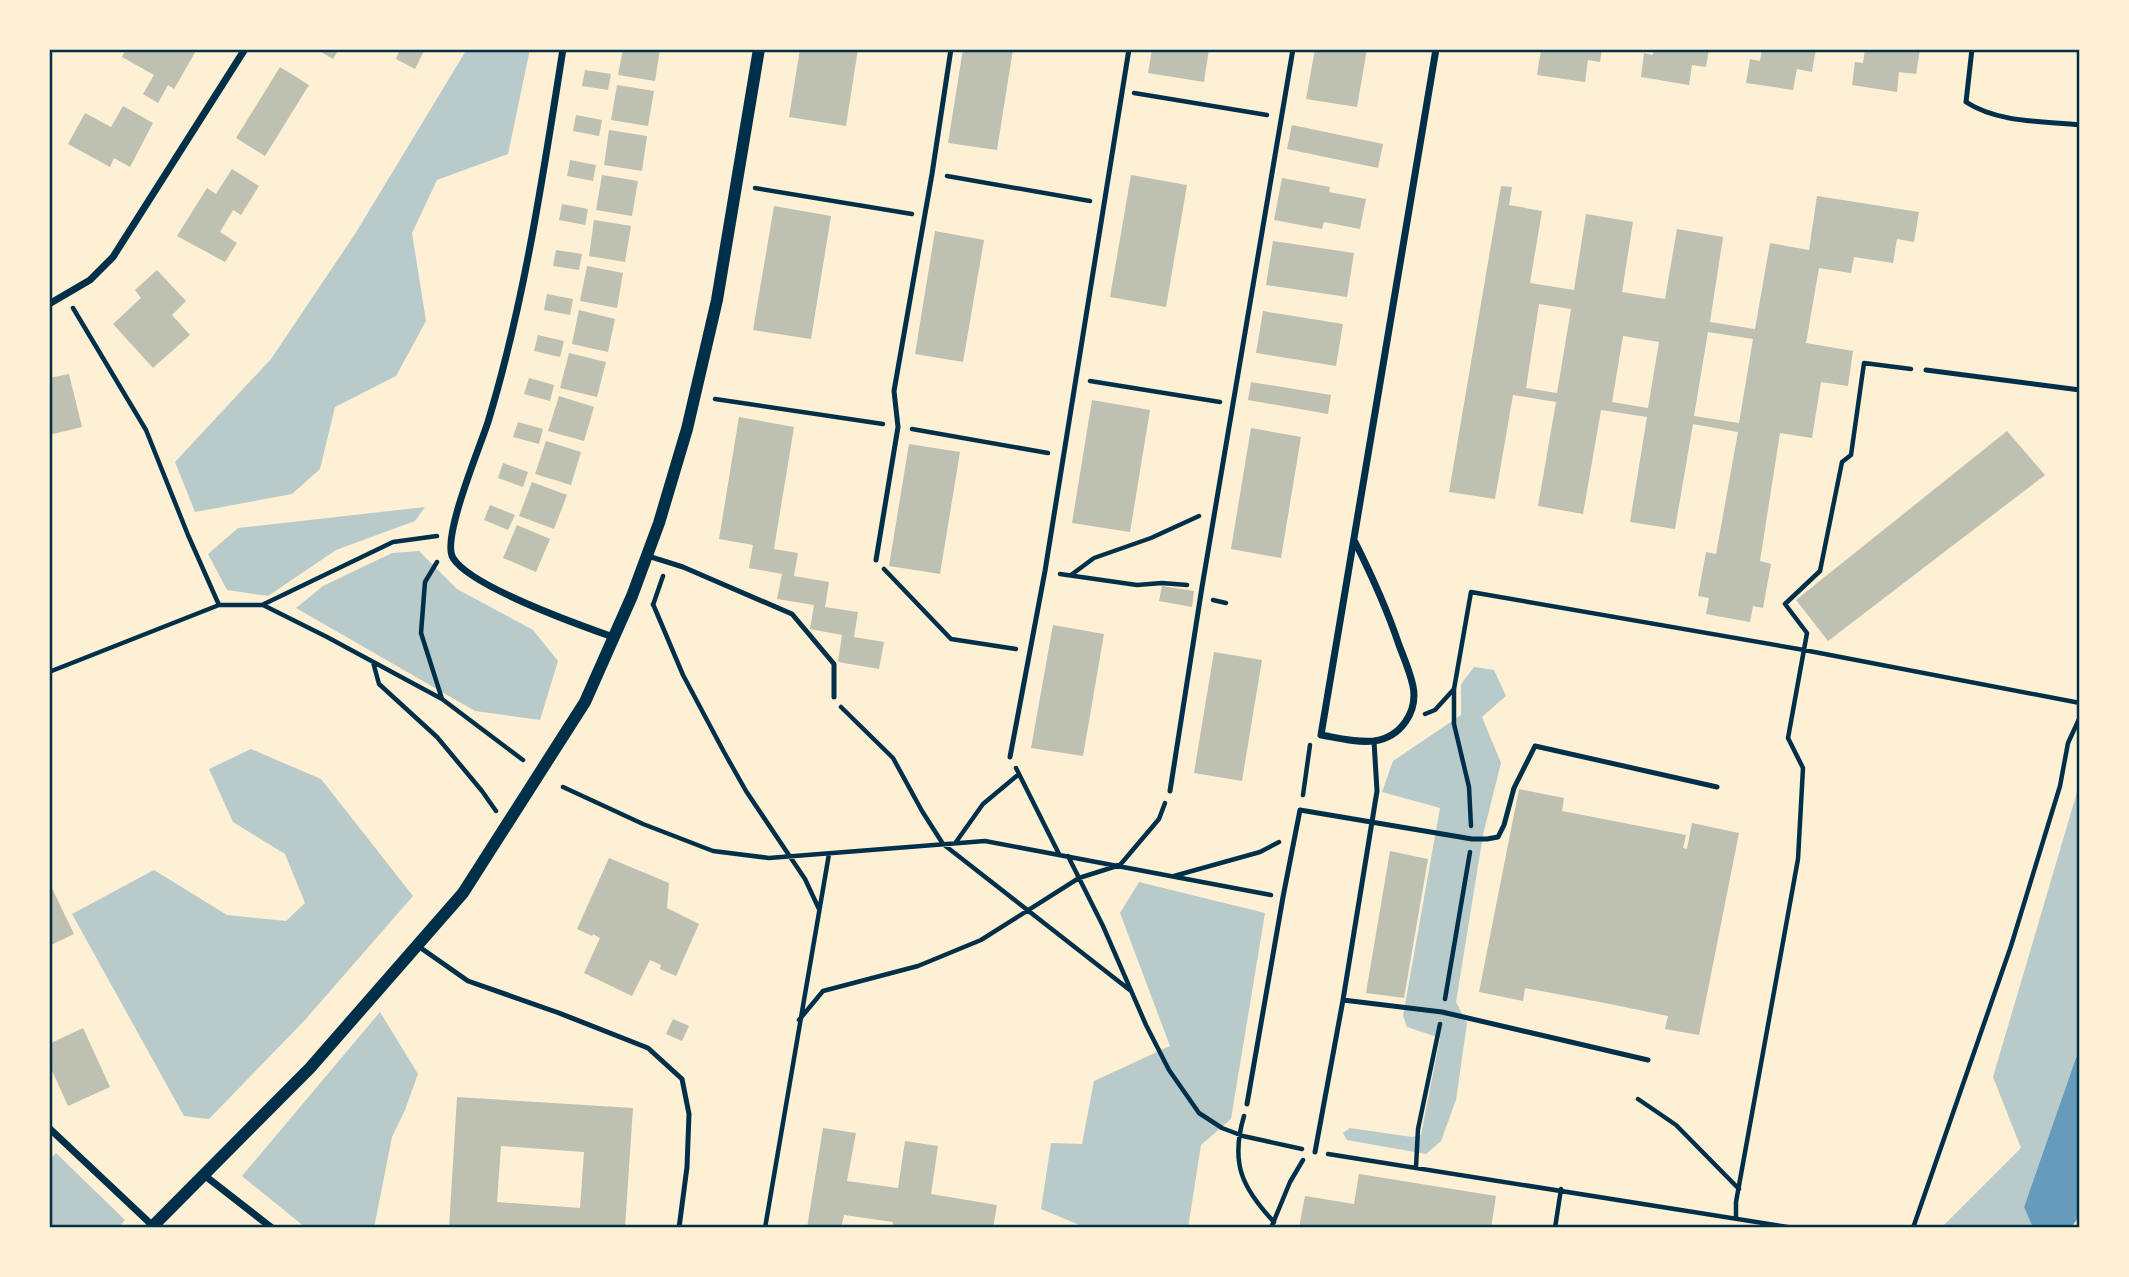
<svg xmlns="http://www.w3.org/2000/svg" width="2129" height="1277" viewBox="0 0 2129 1277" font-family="Helvetica,sans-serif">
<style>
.green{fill:#b9caca}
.water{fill:#669bbc}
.building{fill:#bec0b2;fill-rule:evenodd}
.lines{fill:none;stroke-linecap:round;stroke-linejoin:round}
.path{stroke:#003049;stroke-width:4.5}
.service{stroke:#003049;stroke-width:5}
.minor{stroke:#003049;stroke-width:7}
.tertiary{stroke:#003049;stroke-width:12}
.neatline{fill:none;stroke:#003049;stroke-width:2.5}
</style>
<rect width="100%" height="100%" fill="#fdf0d5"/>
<!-- green -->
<path class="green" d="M467,49H530L508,154L437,180L412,233L426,321L396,376L335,407L320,469L292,494L195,512L175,462L271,359L355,234Z
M425,507L415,521L336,550L268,596L227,590L208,554L238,528Z
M419,551L457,589L533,630L558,661L540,720L475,711L296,608L323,586L392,553Z
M1474,667L1494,670L1506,696L1482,717L1501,763L1483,835L1456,1002L1467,1023L1456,1100L1441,1141L1426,1154L1347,1140L1343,1133L1350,1128L1412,1137L1421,1135L1440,1038L1407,1027L1403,1016L1440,808L1382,792L1393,761L1461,715V684Z
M251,749L321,779L413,896L304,1021L209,1119L184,1116L72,914L154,870L227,915L286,921L305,903L285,854L233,822L209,769Z
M2080,782V1030L2077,1055L2024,1207L2033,1228H1941L2021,1148L1993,1077Z
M1139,882L1265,913L1231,1119L1201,1145L1188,1228H1087L1041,1209L1051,1143L1082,1144L1094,1081L1170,1046L1120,913Z
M380,1012L418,1074L405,1110L392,1137L374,1228H306L242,1176Z
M56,1153L125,1220L118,1228H49V1160Z"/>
<!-- water -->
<path class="water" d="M2080,1030V1215L2071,1228H2033L2024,1207L2077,1055Z"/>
<!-- building -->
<path class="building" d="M126,49H197L174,89L168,85L158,103L143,94L154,75L122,57Z
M316,49H339L333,59Z
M400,49L424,51L415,69L396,59Z
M623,49H660L655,81L618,75Z
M800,49H858L846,126L789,117Z
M963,49H1013L997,150L948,143Z
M1152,49H1209L1204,82L1148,73Z
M1315,49H1367L1357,107L1306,99Z
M1548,49H1602L1600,62L1588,60L1585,82L1537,75L1541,50L1548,51Z
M1653,49H1709L1706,67L1692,65L1689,85L1641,77L1644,53L1653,55Z
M1762,49H1816L1812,72L1797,69L1793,90L1746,83L1750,59L1760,61Z
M1865,49H1920L1916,74L1899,72L1897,92L1852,85L1855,62L1863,63Z
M280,67L309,85L265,156L236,138Z
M585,70L611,74L608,90L582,86Z
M617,85L654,91L648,126L611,120Z
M123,106L153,123L130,167L114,158L110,167L68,144L85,113L111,127Z
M576,115L602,120L599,136L573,131Z
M1292,125L1383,144L1378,168L1287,149Z
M609,130L647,136L642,171L604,165Z
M570,160L596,165L593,181L567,176Z
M232,169L259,186L241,215L233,210L220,232L237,243L225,262L177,236L207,188L216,194Z
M602,175L638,181L632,216L596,210Z
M1131,175L1187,185L1166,307L1110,297Z
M1282,178L1330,187L1329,192L1366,199L1360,229L1324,222L1322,229L1274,220Z
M1501,186L1512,187L1509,205L1542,211L1530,283L1574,290L1586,214L1633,222L1622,292L1665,299L1677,229L1723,237L1710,322L1755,329L1770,243L1809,250L1817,196L1919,212L1914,242L1897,239L1893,263L1854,257L1851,273L1819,268L1806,343L1853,351L1848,386L1821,382L1812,438L1780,433L1760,561L1771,564L1763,608L1753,606L1750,622L1706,614L1709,598L1698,596L1706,552L1716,554L1738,432L1693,424L1675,529L1630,522L1647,417L1601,410L1583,514L1538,506L1556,402L1513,395L1495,499L1449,492ZM1539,304L1571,309L1557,393L1526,388ZM1708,332L1753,339L1739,423L1694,416ZM1623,336L1659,342L1648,408L1612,402Z
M562,204L588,209L585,225L559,220Z
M774,206L831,216L811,339L753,330Z
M594,220L631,226L625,262L589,256Z
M935,231L984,240L963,362L915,354Z
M1273,241L1354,253L1347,297L1266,285Z
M556,250L582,254L579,270L553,266Z
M587,266L623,273L617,308L580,301Z
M157,270L186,301L172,315L190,335L153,368L113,324L141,298L135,290Z
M547,294L573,299L570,315L544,310Z
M579,310L615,319L608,352L572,344Z
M1263,311L1343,324L1336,366L1256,353Z
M538,335L564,341L560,357L534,351Z
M569,353L606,362L597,397L560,388Z
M69,374L82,427L49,435V378Z
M529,378L554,385L550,401L524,394Z
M1251,382L1331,395L1328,414L1248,400Z
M559,396L594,407L584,441L548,431Z
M1092,400L1150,410L1130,532L1072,523Z
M739,417L794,427L774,549L798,553L794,576L829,582L825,607L858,612L854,637L884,642L879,669L838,662L842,635L810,629L814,605L777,599L782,574L749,568L753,545L719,539Z
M518,422L543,429L539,444L513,437Z
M1251,428L1301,437L1281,558L1231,549Z
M2007,431L2045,475L1828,641L1796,600Z
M546,441L581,452L571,485L535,474Z
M909,444L960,452L940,574L889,566Z
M503,463L528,472L523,487L498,478Z
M532,482L567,495L554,529L519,516Z
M490,505L515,515L508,530L484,520Z
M517,525L550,539L536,572L503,558Z
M1162,586L1194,591L1192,607L1159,601Z
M1053,625L1104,634L1083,756L1031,748Z
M1214,652L1262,660L1242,781L1194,773Z
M1519,789L1564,798L1562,811L1686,835L1683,848L1687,849L1692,823L1739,833L1699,1035L1665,1029L1668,1016L1605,1003L1525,988L1523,1001L1479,992Z
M1390,851L1428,859L1404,998L1366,993Z
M609,858L669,883L667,908L699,924L676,976L660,969L661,965L650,960L632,996L584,973L600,938L593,934L592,936L577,929Z
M49,882L74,934L49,946Z
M673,1019L689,1026L682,1041L666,1034Z
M83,1028L110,1087L68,1106L49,1064V1044Z
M457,1097L633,1108L625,1228H449ZM501,1146L584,1152L580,1208L497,1202Z
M823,1128L856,1133L847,1181L898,1188L905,1141L938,1146L931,1194L997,1205L993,1228H892L893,1222L844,1215L841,1228H807Z
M1359,1174L1496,1196L1491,1228H1299L1305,1196L1354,1204Z"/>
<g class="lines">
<!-- path -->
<path class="path" d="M1134,93L1267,115
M947,176L1090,201
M755,188L912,214
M73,308L146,430L188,535L219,605
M1090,381L1220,402
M715,399L883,424
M912,429L1048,453
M437,562L425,582L421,633L442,699
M884,569L951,639L1016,649
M1060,574L1137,585L1162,583L1187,585
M1071,575L1094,558L1151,538L1199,516
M1213,600L1226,603
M653,604L683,675L724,752L746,791L805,879L819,909
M263,605L327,637L442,699L523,760
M653,605L663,576
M373,662L379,684L437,737L482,791L496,811
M49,672L219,605H262L393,542L437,536
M1454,690V724L1469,787L1471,826
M841,707L893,758L922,811L943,844L1131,991
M1425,714L1435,710L1454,689L1471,592L1804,650L2080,703
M1016,768L1059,854
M563,787L643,824L713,851L769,858L985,841L1271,895
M1303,795L1310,745
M956,842L983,804L1019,774
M1068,856L1103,926L1146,1025L1169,1070L1199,1113L1222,1128L1243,1136L1302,1149
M1174,876L1260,852L1279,842
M1445,999L1470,852
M799,1020L823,991L918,966L981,940L1079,878L1120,865L1159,819L1165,803
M1638,1099L1676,1125L1739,1189
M1244,1116C1230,1163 1242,1188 1274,1222
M1328,1154L1794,1228
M1416,1167L1418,1129L1440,1024
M1736,1218V1202L1798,859L1803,768L1788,738L1807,633L1785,604L1820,571L1842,462L1851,455L1864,363L1911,369
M765,1228L829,854
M1271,1228L1290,1182L1303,1160
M1555,1228L1561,1189
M1913,1228L2011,946L2060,786L2068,743L2080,717"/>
<!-- service -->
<path class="service" d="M1972,49L1966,102C1998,123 2043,121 2080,125
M1926,370L2080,390
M648,556L683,567L792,614L834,664V697
M876,560L898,427L894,391L932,174L951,49
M1010,757L1045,571L1129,49
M1170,791L1202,587L1293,49
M418,946L468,981L559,1013L648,1048L682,1079L689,1114L687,1167L679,1228
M1343,1000L1442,1012L1648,1060
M1247,1104L1283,897L1300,810L1472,839H1487L1498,837L1504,825L1514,788L1535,746L1717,787
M1315,1152L1343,1000L1377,791L1374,741"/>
<!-- minor -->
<path class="minor" d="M563,49C543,175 525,300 488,422C480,447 441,539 453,558C471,587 579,625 613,637
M49,304L90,280L113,257L245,49
M1355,542C1372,576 1387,609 1399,645C1404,658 1410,672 1413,686C1418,712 1401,737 1374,741C1357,743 1338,738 1321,735L1436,49
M49,1128L153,1226
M204,1175L272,1228"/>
<!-- tertiary -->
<path class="tertiary" d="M151,1228L310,1068L463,893L585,702L632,596L659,523L687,429L717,300L759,49"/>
</g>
<!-- border -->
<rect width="2129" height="1277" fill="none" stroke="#fdf0d5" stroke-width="102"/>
<rect x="51" y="51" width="2027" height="1175" class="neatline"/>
</svg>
